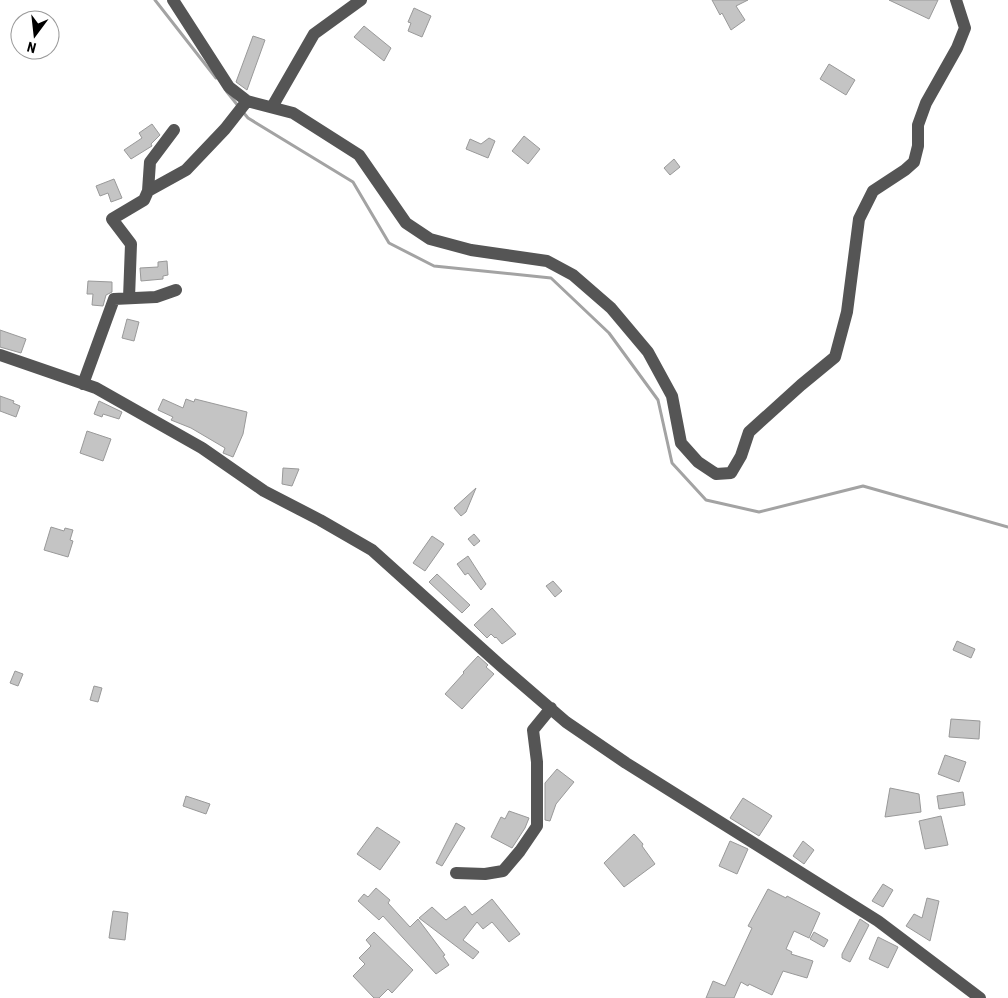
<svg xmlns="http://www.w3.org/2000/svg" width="1008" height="998" viewBox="0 0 1008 998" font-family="'Roboto Condensed',sans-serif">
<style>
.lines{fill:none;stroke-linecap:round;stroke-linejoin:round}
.stream{stroke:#a3a3a3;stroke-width:3}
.building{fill:#c4c4c4;stroke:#999}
.minor{stroke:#555;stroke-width:12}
</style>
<rect width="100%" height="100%" fill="#fff"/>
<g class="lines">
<!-- stream -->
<path class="stream" d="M155,0L216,78
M227,92L239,107
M243,112L248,118L353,182L389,243L434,266L551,278L609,333L658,400L672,463L706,500L759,512L863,486L1008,527"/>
</g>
<!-- building -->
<path class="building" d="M712,0H748L736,6L745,20L731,30L722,13L720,15Z
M889,0H938L929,19Z
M414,8L431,16L422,37L408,31L411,23L408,22Z
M364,26L391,48L384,61L354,37Z
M253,36L265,40L247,90L236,82Z
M829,64L855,80L846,95L820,79Z
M152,124L160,135L151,144L152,146L131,159L124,150L142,138L139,133Z
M524,136L540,149L528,164L512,151Z
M489,138L495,141L488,158L466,149L470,139L481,144Z
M674,159L680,167L670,175L664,168Z
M114,179L122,198L111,202L108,193L100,196L96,186Z
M167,261L168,275L163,276V279L141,281L140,268L158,267V262Z
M88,281L112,282V292L106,295L103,306L92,305L93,294H87Z
M127,319L139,322L134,341L122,338Z
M0,330L26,339L21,353L0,347Z
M0,396L14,401L13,403L20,406L16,417L0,411Z
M163,399L183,408L186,399L194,402L195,399L247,412L243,434L233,457L223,453L225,448L191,428L171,420L173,417L158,410Z
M99,401L122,412L119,419L103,414L102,417L94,414Z
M87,431L111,439L103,461L80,453Z
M283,468L299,469L292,486L282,484Z
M476,488L466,512L461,516L454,508Z
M51,527L64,531L65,528L73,530L70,540L73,541L68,557L44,550Z
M474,534L480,541L474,546L468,539Z
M432,536L444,544L425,571L413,563Z
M468,556L486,584L481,590L468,573L465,575L457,564Z
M437,574L470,605L462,613L429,582Z
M553,581L562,591L555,597L546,586Z
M492,608L516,634L502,644L496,637L495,638L491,634L487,638L474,625Z
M957,641L975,649L971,658L953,650Z
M478,656L488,665L486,667L494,674L462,709L445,694L464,673L463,672Z
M15,671L23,674L18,686L10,683Z
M94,686L102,688L98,702L90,700Z
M951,719L980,721L979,739L949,737Z
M945,755L966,762L959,782L938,774Z
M557,769L574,782L556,804L550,821L545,820V783Z
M890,788L919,794L921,812L885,817Z
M963,792L965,805L939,809L937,796Z
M186,796L210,804L206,814L183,806Z
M743,798L772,816L759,836L730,818Z
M509,811L529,818L525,828L512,848L491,837L501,817L505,819Z
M941,816L948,845L925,849L919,821Z
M456,823L465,828L442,866L436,863Z
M377,827L400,842L380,870L357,854Z
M634,834L643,844L642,846L655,864L624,887L604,863Z
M730,841L748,849L737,874L719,866Z
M803,841L814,850L804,864L793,856Z
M883,884L893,890L883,907L872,901Z
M376,888L390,900L388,903L410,927L418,919L445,955L443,956L449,965L436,974L383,916L379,920L358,901L364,894L368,897Z
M768,889L786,898L787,896L820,913L809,938L794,931L786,949L792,952L791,954L813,961L807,978L783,971L772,995L749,984L748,986L741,982L734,998H706L713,981L725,986L752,928L748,926Z
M927,898L939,901L930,941L906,926L914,914L922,918Z
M492,899L520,934L509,942L492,922L483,929L477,922L463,940L479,952L473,959L419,918L432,907L446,920L465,906L472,915Z
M113,911L128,913L125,940L109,938Z
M860,919L869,925L850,962L842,958V954Z
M374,932L413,970L392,993L388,989L379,998H374L353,976L365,964L359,958L371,946L366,940Z
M814,932L828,940L824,947L810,939Z
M878,937L898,947L888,968L869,959Z"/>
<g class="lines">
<!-- minor -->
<path class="minor" d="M173,0L229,87L247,101L293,113L359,155L406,223L430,239L471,250L547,261L573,275L611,308L648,352L672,396L681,443L698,462L716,474L731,473L741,456L749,432L801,385L835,357L847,312L859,219L873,191L905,170L914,162L918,146V125L926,103L957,48L965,28L956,0
M272,107L314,34L361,0
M148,191L186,170L225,129L247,101
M129,298L131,244L112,219L144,200L148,191L150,162L174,130
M0,355L96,388L202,448L264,491L320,520L372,550L501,666L566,722L626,763L878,921L980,998
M83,384L114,299L156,297L176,290
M456,873L485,874L503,871L520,851L537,826V762L533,730L551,708"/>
</g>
<!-- north arrow -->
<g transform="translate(35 35) rotate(195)"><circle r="24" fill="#ffffff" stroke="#999999"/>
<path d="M0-4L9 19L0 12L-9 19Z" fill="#000000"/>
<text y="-8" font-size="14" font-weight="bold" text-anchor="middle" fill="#000000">N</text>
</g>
</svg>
